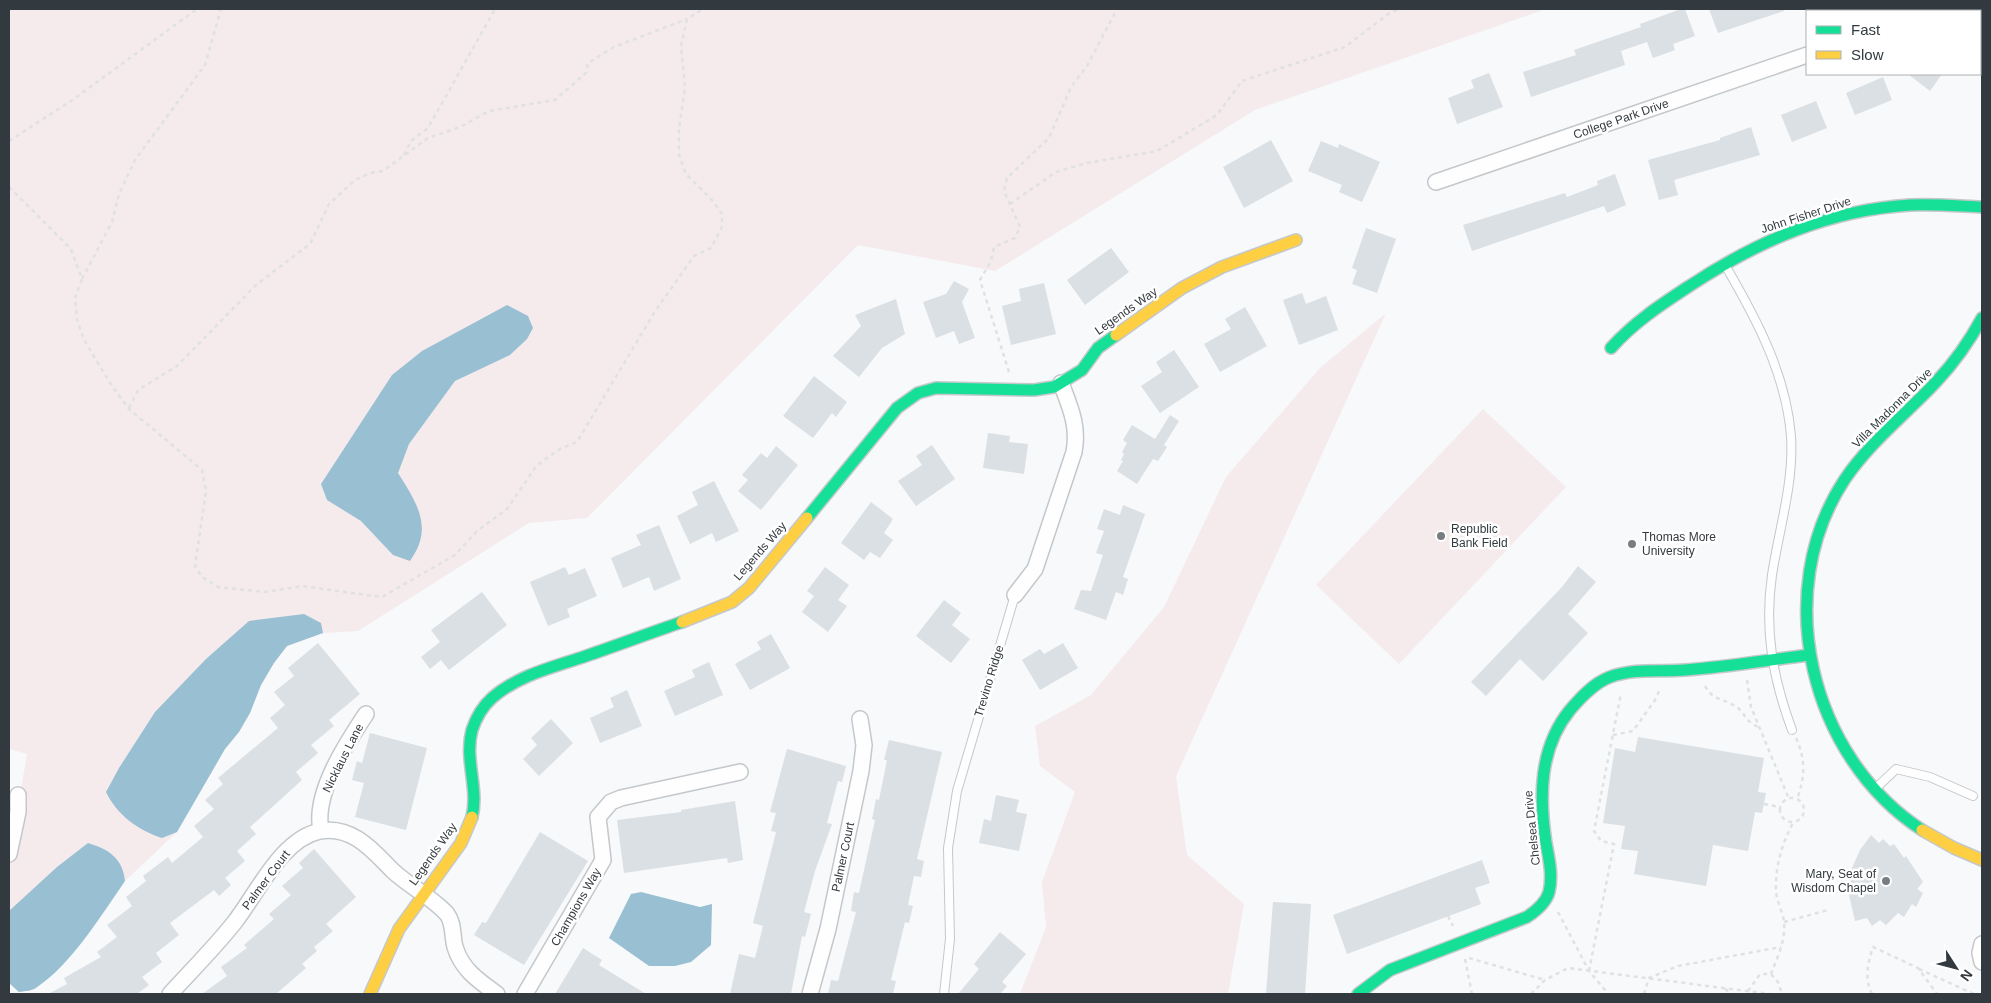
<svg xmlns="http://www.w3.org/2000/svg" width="1991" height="1003" viewBox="0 0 1991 1003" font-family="Arial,sans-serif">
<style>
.green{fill:#f5ebed}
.water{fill:#99bfd2}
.building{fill:#dae0e4}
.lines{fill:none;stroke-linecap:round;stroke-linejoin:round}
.lane-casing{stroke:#c4c8cb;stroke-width:10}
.street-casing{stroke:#c4c8cb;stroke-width:18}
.fast-casing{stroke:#c4c8cb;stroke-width:14}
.slow-casing{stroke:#c4c8cb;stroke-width:14}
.path{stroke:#e0e1e2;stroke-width:2.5;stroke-dasharray:4 4;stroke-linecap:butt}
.lane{stroke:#fefefe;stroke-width:8}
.street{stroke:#fefefe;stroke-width:15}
.fast{stroke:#16e098;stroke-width:11}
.slow{stroke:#ffcf43;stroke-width:11}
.poi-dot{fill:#777d81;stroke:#fff;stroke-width:2}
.labels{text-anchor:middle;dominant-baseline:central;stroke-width:5;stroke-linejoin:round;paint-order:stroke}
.street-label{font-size:12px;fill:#323a3f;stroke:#fff}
.poi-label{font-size:12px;fill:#323a3f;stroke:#fff;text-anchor:start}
</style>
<rect width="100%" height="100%" fill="#f7f9fb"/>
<!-- green -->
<path class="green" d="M9,9H1546L1255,110L995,271L858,245L587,518L529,523L358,631L323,633L287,646L274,663L261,685L250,713L239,732L225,749L177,832L125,881L87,935L57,970L36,989L19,992L9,983V860L27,754L9,749Z
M1386,313L1176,776L1187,855L1244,904L1228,994H1020L1046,927L1042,882L1075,792L1040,766L1035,726L1091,695L1164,607L1226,477L1320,368Z
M1483,409L1566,487L1399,664L1316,585Z"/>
<!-- water -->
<path class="water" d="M507,305L528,316L533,328L527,339L510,355L455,381L409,444L398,473C417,503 434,528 410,561L393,555L361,521L327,500L321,484L392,375L422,351Z
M304,614L321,623L323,633L287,646L274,663L261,685L250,713L239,732L225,749L177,832L162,838C138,830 117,815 106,792L119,768L155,712L206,659L249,621Z
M88,843C108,849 123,858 125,881C102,914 71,965 37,987C33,991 25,991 19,992L9,983V911L57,867Z
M641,892L700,907L712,904L711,945L691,962L675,966H649L609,938L631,894Z"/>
<!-- building -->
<path class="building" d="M1681,9H1685L1695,36L1673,44L1675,50L1653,58L1647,42L1621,51L1625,65L1531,97L1523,72L1576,55L1574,50L1641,27L1640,24Z
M1709,9H1784V11L1718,33Z
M1489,73L1503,107L1457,124L1448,98L1474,88L1471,80Z
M1908,74H1942L1930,91Z
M1883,77L1892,100L1855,115L1846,93Z
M1816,101L1827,128L1792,142L1781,115Z
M1751,127L1760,155L1674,180L1678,195L1659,200L1648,160L1720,140V138Z
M1271,140L1293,181L1244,208L1223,167Z
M1321,141L1338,148L1339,144L1380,162L1362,202L1339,192L1342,185L1308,171Z
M1615,174L1626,205L1607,213L1604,206L1472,251L1463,225L1565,193L1567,197L1598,185L1597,181Z
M1366,228L1396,239L1377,293L1352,284L1357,270L1352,268Z
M1111,248L1129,272L1085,305L1067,280Z
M954,281L969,289L962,302L975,338L959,344L954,331L936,338L923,302L946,294Z
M1044,283L1056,334L1011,345L1002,306L1021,301L1019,289Z
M1302,293L1306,304L1326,296L1338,330L1299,345L1283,300Z
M896,299L905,334L882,348L859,377L833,356L861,326L855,315Z
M1245,307L1267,346L1220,372L1204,344L1231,329L1225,319Z
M1174,350L1199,387L1160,413L1141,386L1162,372L1156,362Z
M814,376L847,402L836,417L832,413L813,438L783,416Z
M1170,415L1179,421L1164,445L1167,447L1158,461L1153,459L1137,484L1117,471L1123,461L1121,460L1124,454L1122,452L1127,443L1123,440L1132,425L1155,439Z
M988,433L1010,436L1009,442L1028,444L1024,474L983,468Z
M932,445L955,479L916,506L898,481L922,465L916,456Z
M776,446L798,465L761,510L738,491L748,480L742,475L761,453L767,458Z
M714,481L739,531L716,542L712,533L690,544L677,516L698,505L692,492Z
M871,502L893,519L884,533L893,540L880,558L870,552L864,560L841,543Z
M1123,505L1145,514L1123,577L1128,579L1123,595L1116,592L1106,620L1074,609L1081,590L1091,591L1103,555L1096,553L1104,531L1097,529L1104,509L1120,515Z
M659,525L681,579L654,591L649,577L623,588L611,558L641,545L636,535Z
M1578,566L1596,582L1568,614L1588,633L1543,681L1520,659L1486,696L1471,682L1562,587Z
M565,567L569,575L585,568L597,596L567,609L570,617L548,626L530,582Z
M825,567L849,585L838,600L847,606L828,632L802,612L814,596L807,591Z
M482,592L507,625L449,670L441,660L430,669L421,657L440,642L431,630Z
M944,600L961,613L952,625L970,639L951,663L916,636Z
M771,634L790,668L750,690L735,664L761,649L757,642Z
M318,643L360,694L329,720L334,726L311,745L318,753L296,772L302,780L250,827L256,834L237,851L245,861L225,878L231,885L219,896L214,890L170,923L179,935L156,953L162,962L142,977L149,985L137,994H48L67,984L64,978L101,957L97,952L117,937L107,925L132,906L126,897L146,881L143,876L168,857L172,863L203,837L194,826L214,809L205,800L223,784L218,778L278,728L270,718L285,705L274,692L294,676L288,668Z
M1063,643L1078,668L1040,690L1022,660L1040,649L1044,654Z
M709,662L723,695L675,716L664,691L695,677L692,670Z
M627,690L642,726L600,743L590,718L614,707L610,698Z
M551,719L573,743L539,776L523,759L537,745L531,738Z
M370,733L427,748L406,830L355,817L364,783L352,780L357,761L362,763Z
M1638,737L1764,758L1758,792L1766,793L1762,813L1755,812L1748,851L1713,845L1706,886L1634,874L1638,851L1621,849L1625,826L1603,823L1615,748L1635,752Z
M889,740L942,752L917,859L924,861L921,877L914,876L908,905L913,906L909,923L905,922L891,980L896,981L893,994H828L831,980L838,981L856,912L851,911L854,892L859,893L875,820L872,819L876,799L879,800L887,760H884Z
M787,749L846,766L842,782L838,781L827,823L832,824L815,871L804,912L811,914L805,937L802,936L791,994H730L739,954L755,958L763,926L753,923L776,832L771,831L776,813L770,812Z
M996,795L1019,800L1016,812L1027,814L1019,851L979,843L984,819L991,821Z
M735,801L743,860L728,863L727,858L624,873L617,820L681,812V810Z
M540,832L588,861L524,965L474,935L482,922L486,923Z
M1871,835L1879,843L1883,839L1890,846L1894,844L1904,858L1906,856L1923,882L1917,889L1923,893L1916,907L1912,904L1904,917L1898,913L1886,925L1880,920L1872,926L1867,918L1855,921L1849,895L1852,868L1860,850Z
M314,849L356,897L326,924L333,931L314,947L317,951L302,964L306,968L276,994H202L227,976L221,967L247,948L244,945L274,919L269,914L291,895L282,886L303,868L299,863Z
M1482,860L1490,883L1475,888L1481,904L1347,954L1333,915Z
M1273,902L1311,904L1305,994L1266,993Z
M1000,932L1026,954L1002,982L1007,986L1000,994H958L979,969L974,964Z
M583,948L602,960L599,965L646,994H555Z"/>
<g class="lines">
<defs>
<path id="lane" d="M1725,265C1756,318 1786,374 1791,436C1794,483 1779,529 1772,575C1764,630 1773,679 1792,730
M1876,788L1896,769L1930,777L1973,796
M944,994L950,939L948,848L957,791L1015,595"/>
<path id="street" d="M1883,11L1885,9
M1436,182L1807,55
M1015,595L1035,569L1074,452C1079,426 1070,407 1061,383
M321,831C313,794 346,744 366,714
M9,854L18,812V795
M1982,944L1980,953L1982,962
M170,994C191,971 214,948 234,923C257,894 281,839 320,831C353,825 374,852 393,871C409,886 433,898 447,914C454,923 452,936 455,947C462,970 479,981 497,994
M525,994L603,860L598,817L611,802L621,798L740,772
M810,994L828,929L861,771L864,745L860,719"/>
<path id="fast" d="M1611,348C1634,322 1662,304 1691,285C1758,241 1829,210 1910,205C1934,204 1958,206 1982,207
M807,518L897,408L918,393L936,388L1034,390L1054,387L1082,370L1098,348L1116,335
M472,817C479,788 464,759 472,730C476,718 483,706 492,698C518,675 554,667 586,656C618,645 650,633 682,622
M1922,830C1810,757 1770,592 1845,479C1870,442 1906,414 1936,382C1954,363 1969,342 1982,318
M1358,994L1390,970L1527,917C1536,911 1546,903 1549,892C1553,876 1549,859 1546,843C1539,797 1539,748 1570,710C1581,697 1594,683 1610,677C1634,668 1660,672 1685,670C1727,667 1768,660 1809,655"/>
<path id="slow" d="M1116,335L1182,288L1222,267L1296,240
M682,622L732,602L749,588L807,518
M1922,830L1954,848L1982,860
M370,994L399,929L461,843L472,817"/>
</defs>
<!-- lane casing -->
<use href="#lane" class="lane-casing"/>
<!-- street casing -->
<use href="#street" class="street-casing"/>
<!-- fast casing -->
<use href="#fast" class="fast-casing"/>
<!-- slow casing -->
<use href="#slow" class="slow-casing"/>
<!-- path -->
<path class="path" d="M9,141L71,101L197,9
M404,155L411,141L428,128L495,9
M9,187L71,249L82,279L75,298L77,320L84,340L112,386L129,409L202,470L206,491L195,566L202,577L218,587L266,592L302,586L382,597L455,555L477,531L507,509L537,465L560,449L577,442L654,313L694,256L711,248L722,227V214L712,200L686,174L679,155V129L685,87L681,46L687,19L703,9
M1010,204L1056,172L1087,163L1157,151L1217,115L1242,81L1345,47L1391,12L1400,9
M82,279L112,222L119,194L135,160L205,65L221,9
M1009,372L980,280L991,261L994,247L1015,238L1020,227L1004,191L1007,178L1049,138L1071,87L1087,66L1117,9
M129,408L138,390L177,366L257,284L310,244L329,204L355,180L370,173L383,171L428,138L460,127L489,111L555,100L586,73L588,63L614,47L687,19
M1747,680L1751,707L1789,799
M1705,686C1714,702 1725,698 1738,708C1747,716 1743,719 1758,727
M1613,735L1633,731L1655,700L1660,689
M1796,738C1806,760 1805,777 1797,799
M1780 810a12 12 0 1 1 24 0a12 12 0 1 1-24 0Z
M1764,804L1780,807
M1558,912L1589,971L1606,991V994
M1448,916L1453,926
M1784,922L1828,910
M1469,958L1545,980
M1465,959L1472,994
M1919,969L1974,994
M1589,971L1614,844L1601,841L1594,831L1621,693
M1771,974C1777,958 1786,940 1784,922C1783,912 1777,902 1776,892C1775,866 1782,843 1794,821
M1725,989L1732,994
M1748,991L1760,974H1771L1778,982L1782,994
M1531,994L1545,980L1568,968L1770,994
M1644,994L1649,978L1678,966L1781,947
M1872,994C1864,978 1868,963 1873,947L1918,968L1937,994"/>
<!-- lane -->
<use href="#lane" class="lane"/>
<!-- street -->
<use href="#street" class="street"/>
<!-- fast -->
<use href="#fast" class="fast"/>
<!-- slow -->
<use href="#slow" class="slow"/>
</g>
<!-- markers -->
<g class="poi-dot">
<circle cx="1441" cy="536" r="5"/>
<circle cx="1632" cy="544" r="5"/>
<circle cx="1886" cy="881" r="5"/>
</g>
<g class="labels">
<!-- street labels -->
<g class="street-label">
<text transform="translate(1621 119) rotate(-19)">College Park Drive</text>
<text transform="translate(1806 215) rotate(-18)">John Fisher Drive</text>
<text transform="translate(1126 311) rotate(-35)">Legends Way</text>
<text transform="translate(1892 408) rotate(-45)">Villa Madonna Drive</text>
<text transform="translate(760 551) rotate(-49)">Legends Way</text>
<text transform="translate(989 681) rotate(-73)">Trevino Ridge</text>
<text transform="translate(343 758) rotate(-63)">Nicklaus Lane</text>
<text transform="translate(1532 828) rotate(-96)">Chelsea Drive</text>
<text transform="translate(433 854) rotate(-55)">Legends Way</text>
<text transform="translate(843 857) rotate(-78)">Palmer Court</text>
<text transform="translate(266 880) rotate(-53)">Palmer Court</text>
<text transform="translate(576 907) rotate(-60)">Champions Way</text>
</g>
<!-- poi labels -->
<g class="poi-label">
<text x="1451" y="529">Republic<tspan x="1451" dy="14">Bank Field</tspan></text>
<text x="1642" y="537">Thomas More<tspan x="1642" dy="14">University</tspan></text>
<text x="1876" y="874" text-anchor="end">Mary, Seat of<tspan x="1876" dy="14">Wisdom Chapel</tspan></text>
</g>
</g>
<!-- border -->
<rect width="1991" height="1003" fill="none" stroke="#323a3f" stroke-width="20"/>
<!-- legend -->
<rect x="1806" y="10" width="175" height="65" fill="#ffffff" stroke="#adb0b2"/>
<rect x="1816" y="26" width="25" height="8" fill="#16e098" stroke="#adb0b2"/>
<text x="1851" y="35" font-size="15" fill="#323a3f">Fast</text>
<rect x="1816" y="51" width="25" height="8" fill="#ffcf43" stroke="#adb0b2"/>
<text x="1851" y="60" font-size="15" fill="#323a3f">Slow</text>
<!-- north arrow -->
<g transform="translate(1956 968) rotate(126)" stroke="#ffffff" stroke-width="4" paint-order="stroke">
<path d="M0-4L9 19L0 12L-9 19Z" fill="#323a3f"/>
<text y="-8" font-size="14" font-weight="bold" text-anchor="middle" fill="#323a3f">N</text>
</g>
</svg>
